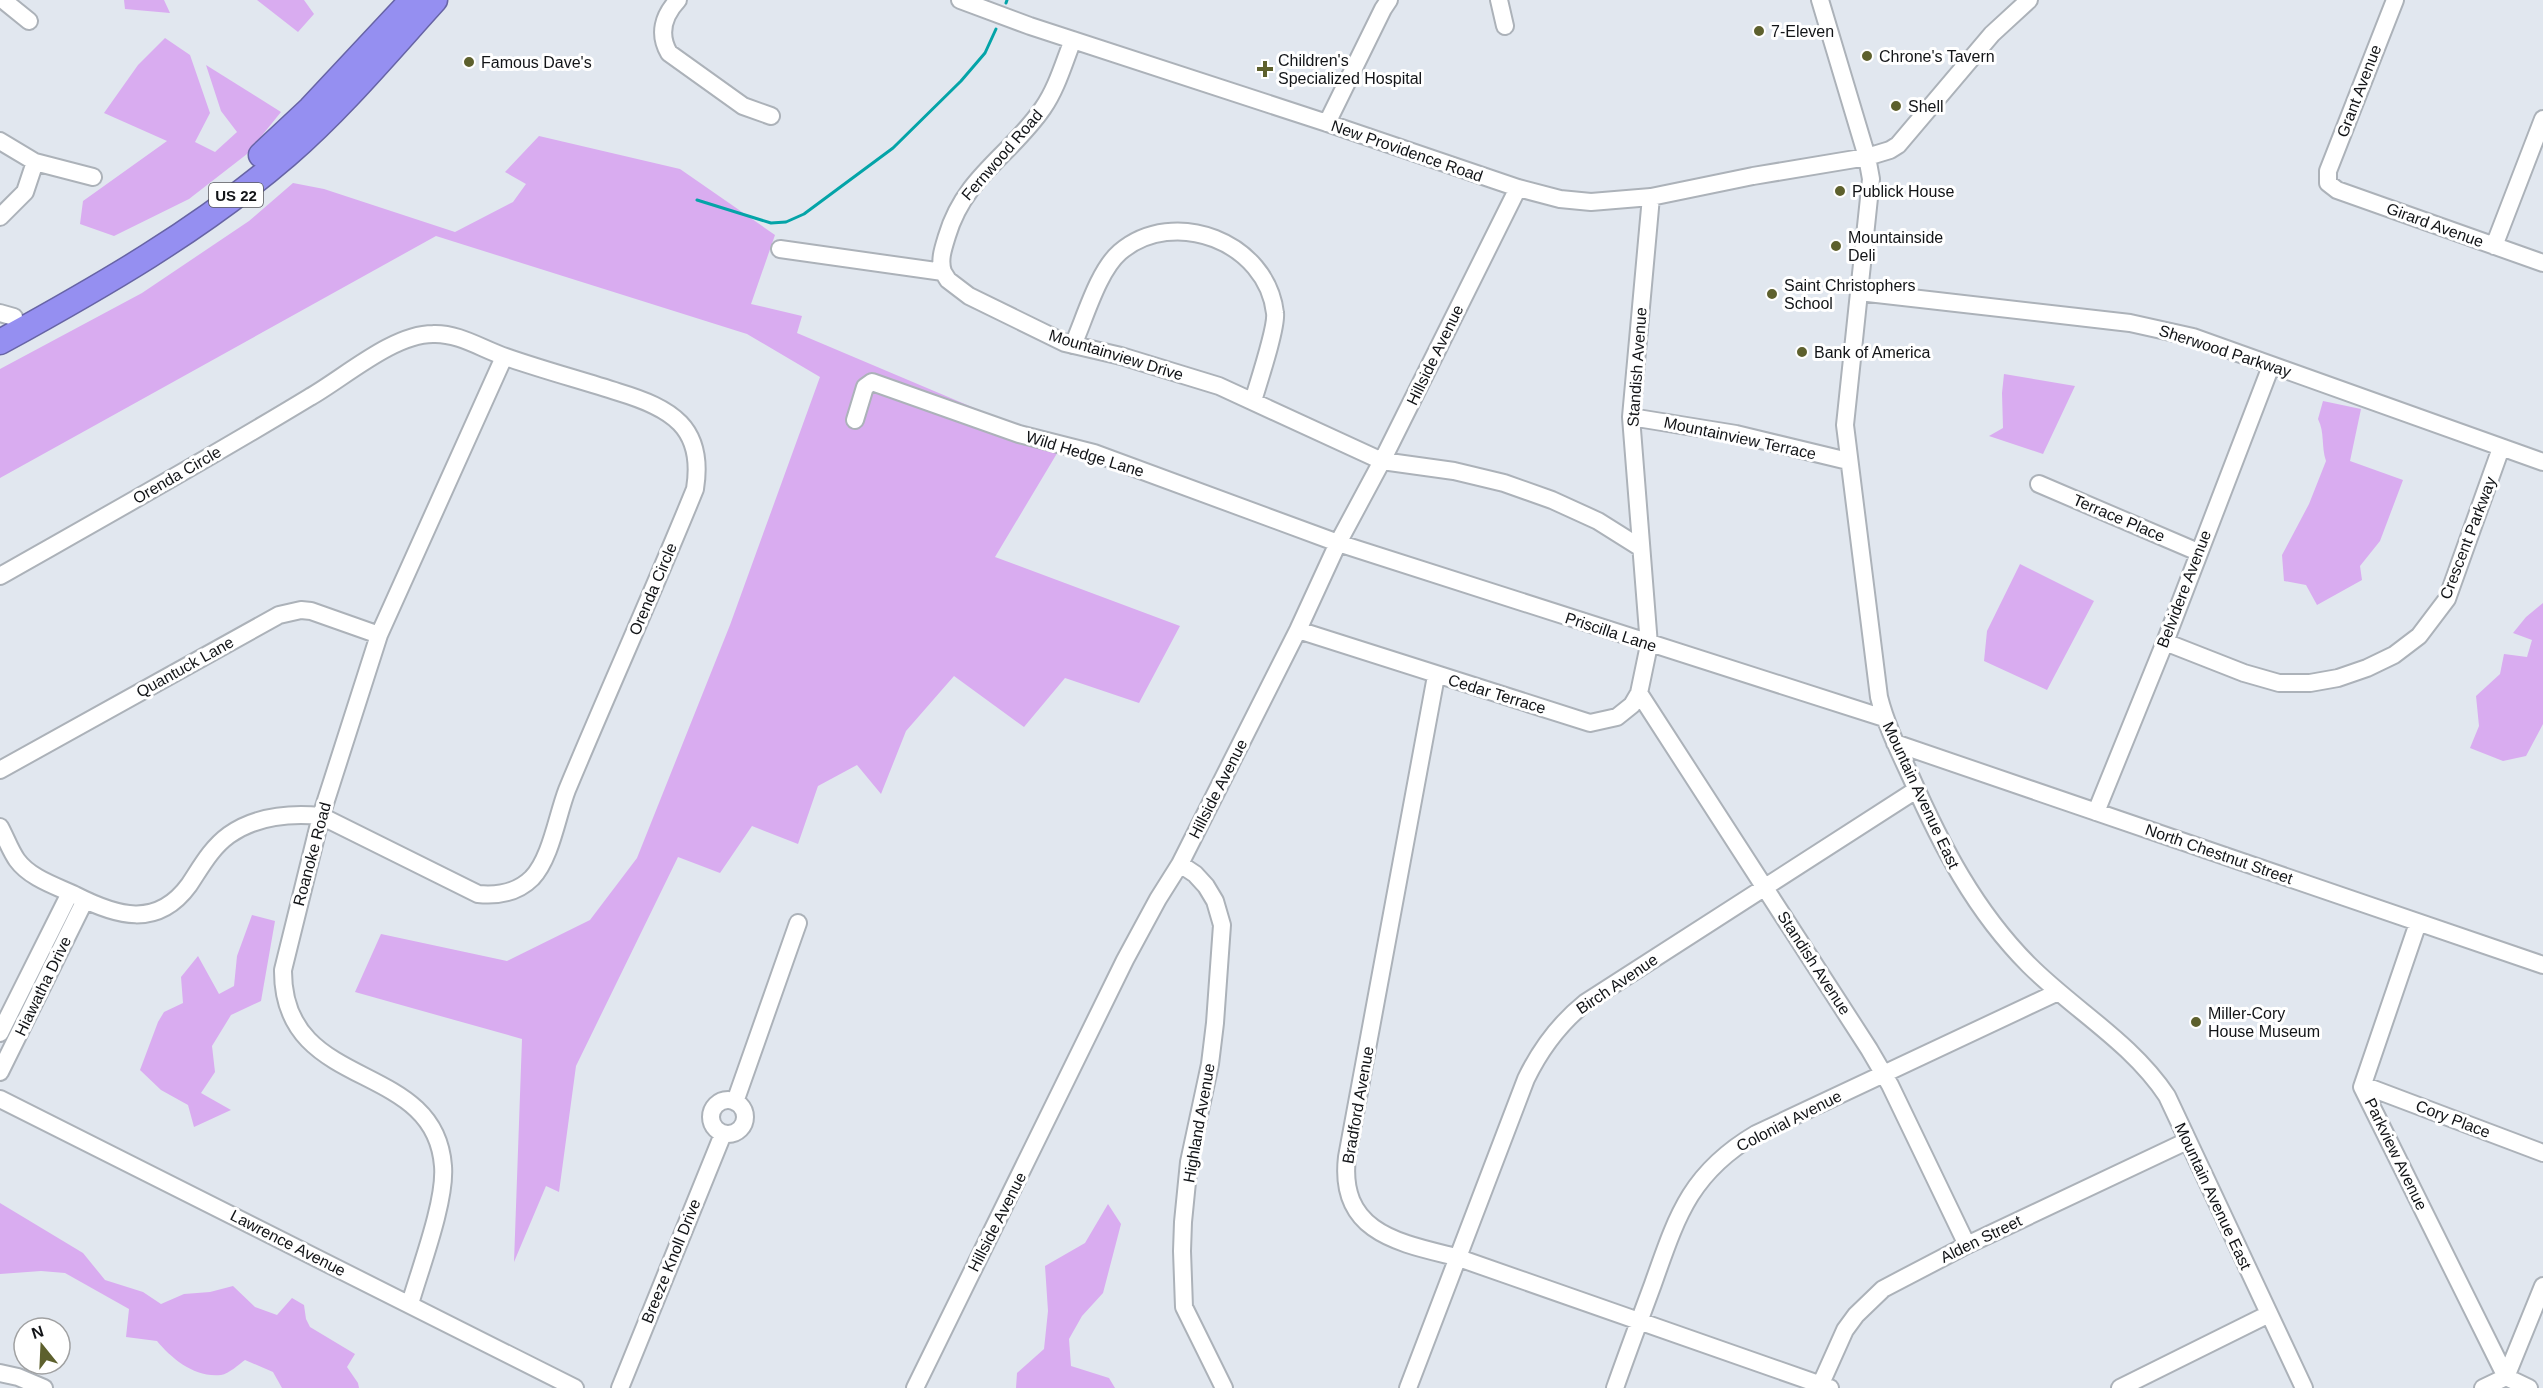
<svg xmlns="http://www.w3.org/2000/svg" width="2543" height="1388" viewBox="0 0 2543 1388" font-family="Helvetica,sans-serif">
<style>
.green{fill:#d9acf0}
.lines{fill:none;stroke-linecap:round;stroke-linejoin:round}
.stream{stroke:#04a4a8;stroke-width:3}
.minor-casing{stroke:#acb2b9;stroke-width:20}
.highway-casing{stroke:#6764a5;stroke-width:27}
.minor{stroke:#fff;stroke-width:16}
.highway{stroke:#958ff1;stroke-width:24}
.poi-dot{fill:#5d602d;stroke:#fff;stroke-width:2}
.labels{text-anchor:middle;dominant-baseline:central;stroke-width:6;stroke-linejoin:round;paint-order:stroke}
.shield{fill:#fff;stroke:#595a5d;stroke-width:1.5}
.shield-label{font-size:15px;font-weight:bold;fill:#121417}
.poi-label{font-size:16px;fill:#121417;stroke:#fff;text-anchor:start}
.street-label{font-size:16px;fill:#121417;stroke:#fff}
</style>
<rect width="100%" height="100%" fill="#e1e7ef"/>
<!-- green -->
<path class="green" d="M124,0H164L170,13L125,9Z
M257,0H304L314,14L298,32Z
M165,38L190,55L210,113L195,142L215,152L237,132L221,111L206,65L281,112L247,154L189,199L114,236L80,224L83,201L167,141L104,113L138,65Z
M539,136L680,169L775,235L751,304L802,316L797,333L1062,445L995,557L1180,626L1139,703L1065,678L1024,727L954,676L906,731L881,794L857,765L818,786L798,844L752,826L720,873L678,857L576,1066L559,1192L546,1186L514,1262L522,1039L355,992L381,934L507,961L590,920L637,858L730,625L820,377L747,334L436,236L0,478V369L142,293L249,221L293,183L324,189L455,232L513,202L526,184L505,172Z
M2004,374L2075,386L2043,454L1989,436L2003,428L2002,393Z
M2323,401L2361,409L2350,461L2403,480L2380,541L2360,566L2362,580L2317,605L2306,585L2284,581L2282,555L2309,504L2326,461C2321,446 2325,433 2318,419Z
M2020,564L2094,601L2047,690L1984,661L1987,631Z
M2543,603V724L2526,756L2503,761L2470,748L2479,726L2476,696L2500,674L2504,654L2527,657L2532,640L2513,633L2526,617Z
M252,915L275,921L261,1001L231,1015L212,1046L215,1072L201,1093L231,1110L194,1127L188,1105L161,1090L140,1070L158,1022L164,1012L183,1003L181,977L198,956L219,994L234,986L237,956Z
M0,1203L83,1253L105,1280L143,1292L161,1304L184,1294L210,1292L233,1286L255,1307L277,1315L292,1298L304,1305L306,1319L310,1327L355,1354L347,1367L358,1383L359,1388H282L273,1372L245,1360C239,1364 229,1374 221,1375C195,1378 172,1359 157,1341L126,1337L129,1309L65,1273L41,1271L0,1274Z
M1108,1204L1121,1224L1103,1293L1082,1316L1069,1339L1071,1366L1109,1378L1115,1388H1016L1017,1373L1044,1349L1048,1311L1045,1266L1085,1243Z"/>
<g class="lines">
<!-- stream -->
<path class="stream" d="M1006,3L1007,0
M697,200L771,223L786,222L804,214L893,148L961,81L985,53L996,29"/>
<defs>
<path id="minor" d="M3,0L29,21
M678,0C663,16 658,34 669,53L743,106L771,116
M960,0L1030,26L1327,123L1518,188L1560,199L1591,202L1651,197L1753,176L1867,157L1890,150L1898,145L1992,34L2029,0
M1499,0L1505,26
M1820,0L1867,157L1871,179L1845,425L1879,697C1886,725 1899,751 1911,777C1941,845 1975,911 2029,965C2074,1010 2131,1042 2167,1096L2304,1388
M2395,0L2328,171V183L2337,190L2543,263
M1327,123L1383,9L1389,0
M0,141L35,162L93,177
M0,217L25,192L35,162
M2494,246L2543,119
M780,249L943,272L948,280L969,296L1065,343L1121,356L1219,386L1382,461L1454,471L1504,483L1552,500L1598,521L1641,548
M943,272C939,260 943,249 947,236C965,176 1010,156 1043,108C1057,88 1064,62 1073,40
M1859,292L2130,323L2193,337L2543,462
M0,313L14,317
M1073,345C1085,318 1098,271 1120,252C1174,206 1267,242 1275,313C1277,327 1258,384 1253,401
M1631,417L1736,434L1848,461
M855,420L865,387L872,382L1019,434L1094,453L1338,543L1884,718
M2039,484L2198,552
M0,576C104,517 208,459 310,397C345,377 393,334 433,334C459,333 482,349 506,357C543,370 581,380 618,392C671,408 705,427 695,489C654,590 609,689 567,790C557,816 551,858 532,878C517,893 498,896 478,894L321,816C289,813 256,816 229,835C211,848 201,867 189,885C157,929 116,916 75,895C56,886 30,878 17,860C10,850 6,838 0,827
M1298,630L1590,723L1617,717L1632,705L1639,693L1649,645L1631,417L1651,197
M2165,642L2244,673L2279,683H2310L2338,678L2367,668L2394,655L2419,636L2447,599L2501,448
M1436,676L1347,1157C1338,1233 1400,1243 1456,1257L1830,1388
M1639,693L1869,1049L1890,1085L1967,1245
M1895,743L2543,965
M0,770L279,615L301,610L311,611L379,635
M2096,812L2165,642L2271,366
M1180,864L1195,874L1206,886L1215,901L1222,925L1215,1023L1210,1064L1189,1162L1183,1222L1182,1251L1184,1307L1224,1388
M2418,923L2362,1087L2506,1377L2529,1388
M0,1033L70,893
M0,1072L85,900
M2363,1085L2543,1153
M0,1099L575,1388
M711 1117a17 17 0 1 1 34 0a17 17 0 1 1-34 0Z
M735,1102L798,923
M410,1304C420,1269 446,1201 443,1166C435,1058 282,1094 283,970L321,816L379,635L504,357
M0,1373L18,1377L44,1388
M620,1388L723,1134
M915,1388L1125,960L1158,899L1180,864L1298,630L1338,543L1382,461L1518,188
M1408,1388L1526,1079C1541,1048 1559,1024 1585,1003L1916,790
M1615,1388C1627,1354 1640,1319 1653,1284C1677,1216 1690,1173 1756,1134L2058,992
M1819,1388L1845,1330L1856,1315L1883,1289L1967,1245L2187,1141
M2120,1388L2269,1314
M2483,1388L2506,1377L2543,1286"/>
<path id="highway" d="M261,155L310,109L412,0
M0,342C100,287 200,230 287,155C341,108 387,53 435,0"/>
</defs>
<!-- minor casing -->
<use href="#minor" class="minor-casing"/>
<!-- highway casing -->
<use href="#highway" class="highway-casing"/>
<!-- minor -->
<use href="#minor" class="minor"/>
<!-- highway -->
<use href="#highway" class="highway"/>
</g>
<!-- markers -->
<g class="poi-dot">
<circle cx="1759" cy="31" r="6"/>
<circle cx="1867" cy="56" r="6"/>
<circle cx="469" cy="62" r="6"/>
<path d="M1262 60h6v6h6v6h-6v6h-6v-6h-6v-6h6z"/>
<circle cx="1896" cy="106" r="6"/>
<circle cx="1840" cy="191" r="6"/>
<circle cx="1836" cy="246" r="6"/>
<circle cx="1772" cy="294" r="6"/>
<circle cx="1802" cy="352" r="6"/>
<circle cx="2196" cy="1022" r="6"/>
</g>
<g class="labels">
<!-- shield labels -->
<rect class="shield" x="209" y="183" width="54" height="24" rx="4.5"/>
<g class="shield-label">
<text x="236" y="195">US 22</text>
</g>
<!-- poi labels -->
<g class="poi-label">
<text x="1771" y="31">7-Eleven</text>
<text x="1879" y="56">Chrone's Tavern</text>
<text x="1278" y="60">Children's<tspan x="1278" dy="18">Specialized Hospital</tspan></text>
<text x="481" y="62">Famous Dave's</text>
<text x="1908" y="106">Shell</text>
<text x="1852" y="191">Publick House</text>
<text x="1848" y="237">Mountainside<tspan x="1848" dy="18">Deli</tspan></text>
<text x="1784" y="285">Saint Christophers<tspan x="1784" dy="18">School</tspan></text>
<text x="1814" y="352">Bank of America</text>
<text x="2208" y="1013">Miller-Cory<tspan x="2208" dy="18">House Museum</tspan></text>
</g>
<!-- street labels -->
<g class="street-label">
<text transform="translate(2359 91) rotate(-69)">Grant Avenue</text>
<text transform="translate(1407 151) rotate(19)">New Providence Road</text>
<text transform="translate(1002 155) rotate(-49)">Fernwood Road</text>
<text transform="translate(2435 225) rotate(20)">Girard Avenue</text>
<text transform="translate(2225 351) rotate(18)">Sherwood Parkway</text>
<text transform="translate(1116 355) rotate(17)">Mountainview Drive</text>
<text transform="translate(1435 355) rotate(-64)">Hillside Avenue</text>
<text transform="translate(1637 367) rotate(-86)">Standish Avenue</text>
<text transform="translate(1740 438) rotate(12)">Mountainview Terrace</text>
<text transform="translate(1085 454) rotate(17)">Wild Hedge Lane</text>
<text transform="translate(177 475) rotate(-30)">Orenda Circle</text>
<text transform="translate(2119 518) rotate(23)">Terrace Place</text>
<text transform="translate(2468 538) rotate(-69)">Crescent Parkway</text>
<text transform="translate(653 589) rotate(-67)">Orenda Circle</text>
<text transform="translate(2184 589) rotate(-69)">Belvidere Avenue</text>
<text transform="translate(1611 632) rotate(18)">Priscilla Lane</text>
<text transform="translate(185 667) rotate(-29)">Quantuck Lane</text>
<text transform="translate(1497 694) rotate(17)">Cedar Terrace</text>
<text transform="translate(1218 789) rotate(-63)">Hillside Avenue</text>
<text transform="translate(1921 795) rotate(65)">Mountain Avenue East</text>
<text transform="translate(312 854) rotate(-75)">Roanoke Road</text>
<text transform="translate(2219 854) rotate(19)">North Chestnut Street</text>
<text transform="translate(1814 963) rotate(57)">Standish Avenue</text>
<text transform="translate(1617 984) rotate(-34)">Birch Avenue</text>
<text transform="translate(43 986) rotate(-64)">Hiawatha Drive</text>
<text transform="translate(1358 1105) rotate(-80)">Bradford Avenue</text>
<text transform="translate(2453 1119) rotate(21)">Cory Place</text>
<text transform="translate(1789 1121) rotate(-27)">Colonial Avenue</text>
<text transform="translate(1199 1123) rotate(-80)">Highland Avenue</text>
<text transform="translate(2396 1154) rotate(64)">Parkview Avenue</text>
<text transform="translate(2213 1196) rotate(65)">Mountain Avenue East</text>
<text transform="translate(997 1222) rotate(-63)">Hillside Avenue</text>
<text transform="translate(1981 1239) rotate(-26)">Alden Street</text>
<text transform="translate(288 1243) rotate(27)">Lawrence Avenue</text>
<text transform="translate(671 1261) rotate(-68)">Breeze Knoll Drive</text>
</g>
</g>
<!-- north arrow -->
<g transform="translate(42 1346) rotate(342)"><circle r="28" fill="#ffffff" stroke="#a0a1a2" stroke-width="1.5"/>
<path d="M0-4.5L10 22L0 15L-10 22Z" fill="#5d602d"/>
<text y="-9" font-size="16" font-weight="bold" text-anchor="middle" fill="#121417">N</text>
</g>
</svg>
